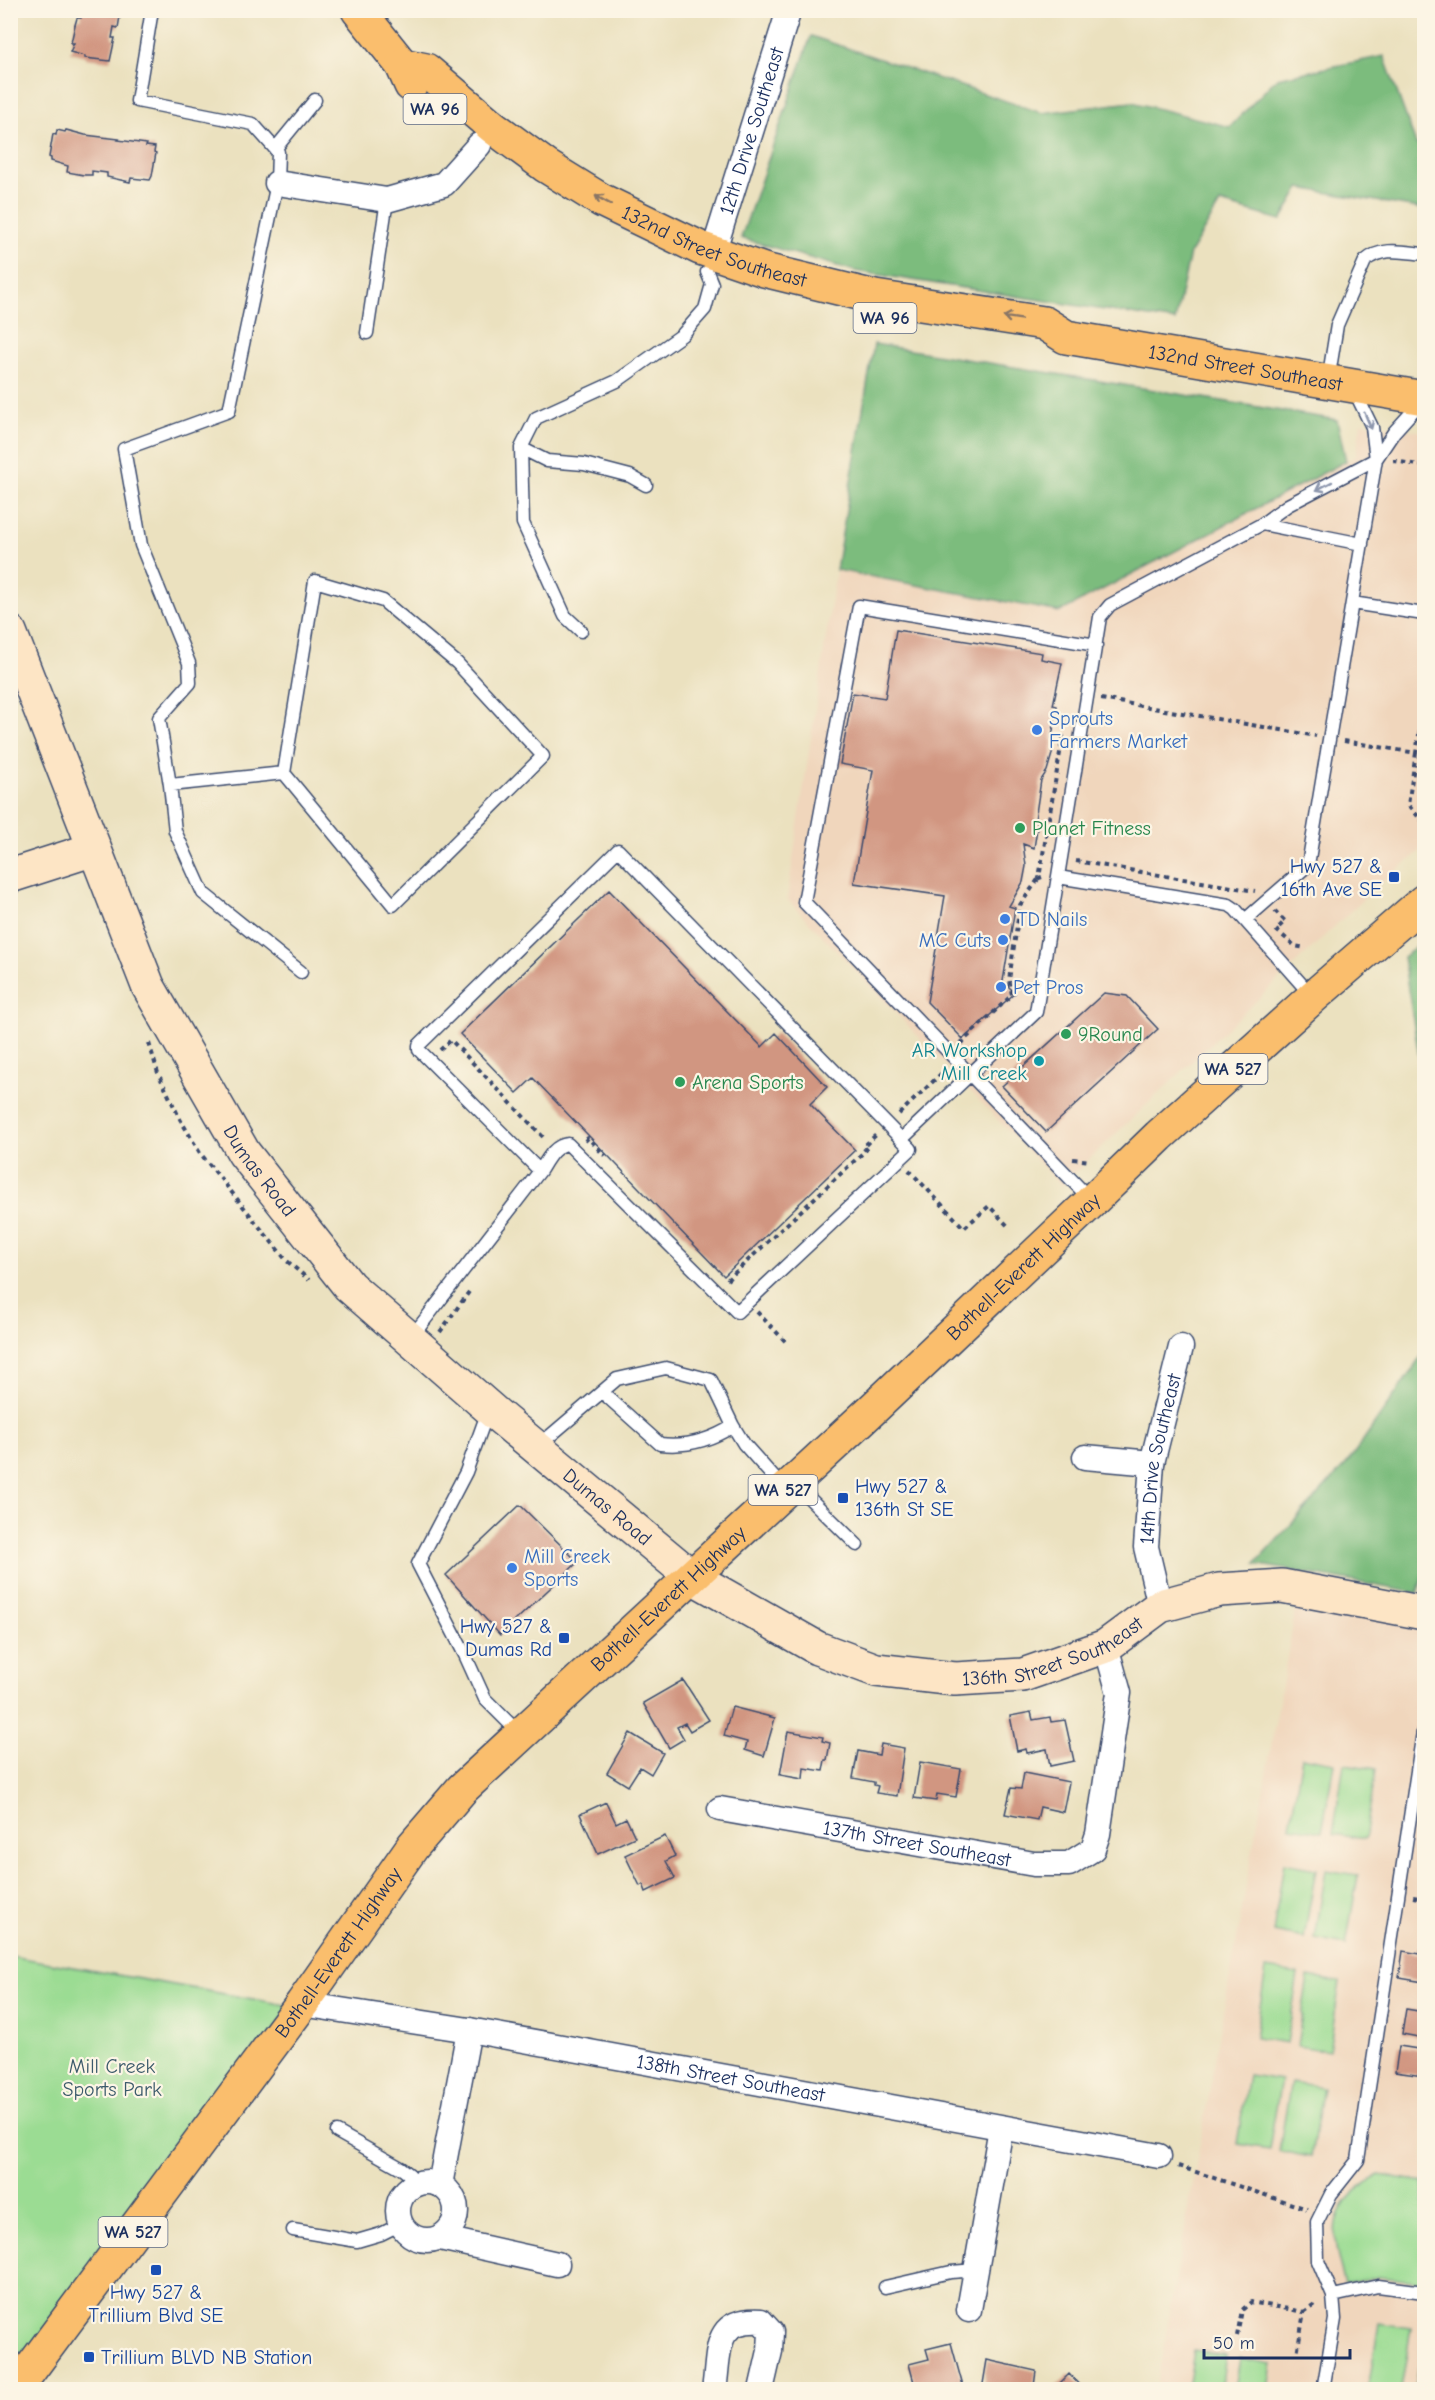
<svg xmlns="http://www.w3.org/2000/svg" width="1435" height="2400" viewBox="0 0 1435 2400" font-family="'Comic Neue',sans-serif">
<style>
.built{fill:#f0d6bc}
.green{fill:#9bdc93;stroke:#5b8678;stroke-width:1.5}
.forest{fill:#7cbc7d;stroke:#4c766e;stroke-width:1.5}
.building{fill:#d19681}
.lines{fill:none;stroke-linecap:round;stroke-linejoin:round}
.lane-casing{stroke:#3a4a6d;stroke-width:15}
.street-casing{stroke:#3a4a6d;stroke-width:27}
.secondary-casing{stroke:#3a4a6d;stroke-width:36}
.primary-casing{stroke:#3a4a6d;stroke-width:36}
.path{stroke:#3a4a6d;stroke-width:4;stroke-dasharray:4.5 4.5;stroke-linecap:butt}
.lane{stroke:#fff;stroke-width:12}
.street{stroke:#fff;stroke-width:24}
.secondary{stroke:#fde5c5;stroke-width:33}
.primary{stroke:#fabe6d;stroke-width:33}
.oneway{stroke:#8a7666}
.oneway2{stroke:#8d97ae}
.shop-dot{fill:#3f7fe0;stroke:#fcf5e5;stroke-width:2}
.leisure-dot{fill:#2e9e5b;stroke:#fcf5e5;stroke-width:2}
.transit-dot{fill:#1a4fb4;stroke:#fcf5e5;stroke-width:2}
.culture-dot{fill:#0f9aa8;stroke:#fcf5e5;stroke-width:2}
.labels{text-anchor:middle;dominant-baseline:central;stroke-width:4.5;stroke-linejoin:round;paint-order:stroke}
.shield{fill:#fcf5e5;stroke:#5e6a86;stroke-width:1.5}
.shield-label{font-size:18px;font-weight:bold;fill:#1b2f5e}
.street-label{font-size:20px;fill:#1b2f5e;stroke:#fcf5e5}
.shop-label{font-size:20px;fill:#366cbe;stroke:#fcf5e5;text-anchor:start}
.leisure-label{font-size:20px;fill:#27864d;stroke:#fcf5e5;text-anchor:start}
.transit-label{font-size:20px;fill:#164399;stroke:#fcf5e5;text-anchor:end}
.culture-label{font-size:20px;fill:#0d838f;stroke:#fcf5e5;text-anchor:end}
.park-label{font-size:20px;fill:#3b5a6b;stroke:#fcf5e5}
</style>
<rect width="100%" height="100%" fill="#fcf5e5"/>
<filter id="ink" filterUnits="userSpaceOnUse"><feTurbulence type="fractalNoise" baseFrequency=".0167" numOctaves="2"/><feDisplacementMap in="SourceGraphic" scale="12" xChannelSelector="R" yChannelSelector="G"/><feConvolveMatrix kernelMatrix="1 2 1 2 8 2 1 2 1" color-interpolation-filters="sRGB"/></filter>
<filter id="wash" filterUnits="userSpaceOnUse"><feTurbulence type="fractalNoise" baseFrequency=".008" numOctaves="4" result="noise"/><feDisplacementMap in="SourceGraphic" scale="24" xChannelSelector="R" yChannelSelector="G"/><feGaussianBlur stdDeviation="1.35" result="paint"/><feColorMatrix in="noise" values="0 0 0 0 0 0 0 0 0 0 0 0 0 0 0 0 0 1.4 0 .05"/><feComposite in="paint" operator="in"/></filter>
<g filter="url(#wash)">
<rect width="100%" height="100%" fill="#ebe1bf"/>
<!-- built -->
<path class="built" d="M1361,422L1424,432V848L1374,889L1061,1186L787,899L836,570L1060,612L1356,456Z
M1299,1590L1424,1613V2389L1156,2390Z"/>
<!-- green -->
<path class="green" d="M1302,1757L1334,1763L1322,1832L1290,1827Z
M1344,1764L1376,1769L1365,1839L1333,1834Z
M1284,1863L1316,1869L1304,1938L1273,1932Z
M1326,1870L1358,1875L1346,1945L1315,1939Z
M11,1956L292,2006L11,2385Z
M1266,1969L1298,1974L1287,2043L1255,2038Z
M1308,1977L1340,1982L1329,2051L1297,2046Z
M1248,2075L1281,2080L1269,2149L1237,2144Z
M1291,2082L1323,2087L1311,2157L1279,2151Z
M1380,2175L1424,2182V2282L1378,2277L1345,2284C1329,2232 1327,2203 1380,2175Z
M1379,2323L1411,2328L1401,2389H1368Z
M1424,2334V2389H1415Z
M1194,2351L1226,2356L1221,2389H1188Z
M1240,2358L1272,2364L1268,2389H1235Z"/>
<!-- forest -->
<path class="forest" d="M811,36L1042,113L1132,102L1230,127L1277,78L1384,56L1416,144L1424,145V209L1300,188L1281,220L1220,203L1190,253L1175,321L855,271L741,238Z
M874,344L1337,420L1346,461L1060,612L836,570Z
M1424,940V1088L1403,957Z
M1424,1353V1574L1417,1593L1255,1564L1348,1462Z"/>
<g id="blocks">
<!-- building -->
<path class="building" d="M82,10H121L118,28L114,27L112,38H115L110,61L85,58V56L70,52L74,43H71L75,25L77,18H81Z
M57,130L65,132L66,130L85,135L119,139L118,140L147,144L146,146L155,147L154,152L156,153L152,176L150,180L131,178L130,182L107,177V173L92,171V175H84L67,172L68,166L51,161V158L49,157L53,134L56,135Z
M896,630L1042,653L1041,659L1062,663L1053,705L1057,706L1052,737V754L1047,771L1041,780L1035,820L1038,822L1034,848L1023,844L1026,866L1023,882L1009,906L1015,908L1003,981L1015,993L963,1039L927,1002L945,896L854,883L873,770L840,764L853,693L885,698Z
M609,890L762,1047L776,1033L827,1087L810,1104L855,1150L724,1276L533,1078L517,1093L460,1034Z
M1104,993L1127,996L1158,1029L1046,1132L1002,1086Z
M520,1505L578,1562L500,1635L446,1575Z
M683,1680L709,1720L690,1731L685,1723L677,1727L684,1739L669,1748L643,1703Z
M732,1707L775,1718L764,1756L745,1750L747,1742L724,1736Z
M1031,1712L1033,1720L1050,1717L1051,1722L1065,1720L1074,1761L1050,1766L1047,1749L1027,1753L1026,1749L1017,1751L1010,1716Z
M788,1731L823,1737L822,1741L830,1743L827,1760H825L823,1771L804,1768L803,1779L780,1775Z
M630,1733L663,1753L651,1774L640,1767L628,1786L607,1773Z
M881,1744L904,1748L897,1796L876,1793L878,1786L874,1785V1782L853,1778L858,1751L879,1755Z
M920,1762L961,1769L956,1797L937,1794L936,1801L914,1798Z
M1024,1773L1069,1782L1063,1812L1040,1807L1037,1820L1005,1814L1011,1788L1021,1789Z
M606,1802L616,1823L626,1818L635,1837L598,1854L580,1814Z
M665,1836L675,1856L666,1861L675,1878L646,1892L643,1884L640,1886L625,1855Z
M1423,1934L1424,1982L1399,1978L1403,1951L1420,1954Z
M1406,2009L1424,2012V2038L1402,2034Z
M1399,2046L1424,2050L1423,2076L1395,2072Z
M951,2343L964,2390H916L909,2364L929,2359L926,2349Z
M987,2360L1036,2371L1034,2386L1030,2385L1029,2390H982Z
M1069,2374L1084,2390H1053Z"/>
</g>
</g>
<g filter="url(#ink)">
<use href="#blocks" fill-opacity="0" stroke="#3a4a6d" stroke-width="1.5"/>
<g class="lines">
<defs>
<path id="lane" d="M152,10L137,101L253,124L278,152L277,183L229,411L124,449L141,545L189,663L190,683L159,718L170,785L175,831L203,893L301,972
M275,149L315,100
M367,333L387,200
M1328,381L1337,325L1365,261C1382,246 1404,252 1424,254
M521,448L523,523L565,616L581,631
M646,485L630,476L584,464L547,461L521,448L536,418L617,381L682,335L705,309L712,284L707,272
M1262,524L1288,505L1376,459L1394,432L1422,401
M1352,603L1424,614
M170,785L284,773L315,581L383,601L457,663L543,756L393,905L284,773
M1058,877L1229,905L1235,909L1311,995
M1245,920L1308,865L1376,459L1372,427L1354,390
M902,1139L1036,1012L1100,617L1110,605L1262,524L1362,544
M1091,1200L804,902L859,606L1096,645
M410,1339L540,1171C547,1160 554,1145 568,1144L574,1150L737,1312L911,1149L618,850L419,1045V1050L540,1171
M602,1392L660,1444C686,1447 711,1440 733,1426
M488,1411L466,1472L418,1564L465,1655L485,1699L520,1734
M537,1447L617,1379L666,1368L711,1380L733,1426L744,1444L784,1489
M794,1483L857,1545
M337,2132L401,2168L410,2175L416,2184
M293,2230L357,2241L381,2234L401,2224
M885,2287L951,2272L976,2270
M1333,2296L1378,2286L1424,2292
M1323,2390L1335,2319L1333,2296L1318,2261L1317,2222L1331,2194L1358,2160L1424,1725"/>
<g id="street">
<path d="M277,183L387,200L444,184L479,145"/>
<path id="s1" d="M713,253L789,10"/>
<path d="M1085,1457L1152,1463"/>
<path id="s2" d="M1160,1606L1146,1547L1152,1463L1181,1347"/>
<path id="s3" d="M720,1809L1034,1864H1069L1093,1849L1098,1834L1119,1693L1106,1646"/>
<path id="s4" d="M302,2004L469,2030L1159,2156"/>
<circle cx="427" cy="2211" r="29"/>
<path d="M440,2185L469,2030"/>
<path d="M440,2238L557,2264"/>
<path d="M969,2310L1001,2128"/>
<path d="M714,2390C720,2352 712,2318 761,2321L771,2332L770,2351L761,2390"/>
</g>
<g id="secondary">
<path id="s5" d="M10,632L148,986L244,1153L349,1286L496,1414L692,1577L817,1648L876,1670L955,1679L1023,1675L1106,1646L1160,1606L1219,1590L1282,1586L1424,1613"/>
<path d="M10,876L94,849"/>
</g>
<g id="primary">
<path d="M358,10L402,65L411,85"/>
<path id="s6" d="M402,65L426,70L493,127L546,166L601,200L700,248L764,270L875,297L1044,323L1066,337L1424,398"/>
<path id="s7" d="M15,2390L302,2004L413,1846L462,1789L876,1406L1092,1201L1159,1136L1313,997L1424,901"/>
</g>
</defs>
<!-- lane casing -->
<use href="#lane" class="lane-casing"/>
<!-- street casing -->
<use href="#street" class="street-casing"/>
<!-- secondary casing -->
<use href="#secondary" class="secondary-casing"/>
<!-- primary casing -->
<use href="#primary" class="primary-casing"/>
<!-- path -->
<path class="path" d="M1395,459V461L1424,466
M1101,699L1316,736
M1344,741L1416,753L1424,704
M1416,753L1408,805L1424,823
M1076,861L1255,891
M1042,877L1039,878L1063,735
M1275,911L1285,921L1276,930L1295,946L1306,948
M149,1043L158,1073L180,1119L200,1153L287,1261L309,1280
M964,1044L962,1042L1012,995L1009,980L1020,905L1039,878
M440,1050L451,1040L545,1139
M899,1114L945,1070
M585,1141L588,1138L605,1156
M1073,1159L1090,1161
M909,1170L964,1228L989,1206L1009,1227
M727,1280L866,1150L863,1147L876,1135
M757,1312L787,1343
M440,1332L471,1289
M1413,1897L1424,1899
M1178,2166L1307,2209
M1304,2312L1317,2303
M1237,2336L1242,2310L1251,2302L1304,2312L1297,2354"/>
<!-- lane -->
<use href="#lane" class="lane"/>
<!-- street -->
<use href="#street" class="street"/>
<!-- secondary -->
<use href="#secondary" class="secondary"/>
<!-- primary -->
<use href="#primary" class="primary"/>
</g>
<!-- one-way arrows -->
<defs><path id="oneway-shaft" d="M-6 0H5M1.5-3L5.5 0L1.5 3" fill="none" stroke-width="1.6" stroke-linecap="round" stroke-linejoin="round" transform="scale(1.5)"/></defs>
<g class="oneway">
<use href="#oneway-shaft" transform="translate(603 200) rotate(-151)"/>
<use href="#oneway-shaft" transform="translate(1012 318) rotate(-171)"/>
</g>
<g class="oneway2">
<use href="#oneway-shaft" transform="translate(1368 421) rotate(67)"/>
<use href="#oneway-shaft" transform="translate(1324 486) rotate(153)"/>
</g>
</g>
<!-- markers -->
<g class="shop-dot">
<circle cx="1037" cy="730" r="6"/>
<circle cx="1005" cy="919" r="6"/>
<circle cx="1003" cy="940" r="6"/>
<circle cx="1001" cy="987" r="6"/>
<circle cx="512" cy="1568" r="6"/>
</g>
<g class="leisure-dot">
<circle cx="1020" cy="828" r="6"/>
<circle cx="1066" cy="1034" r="6"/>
<circle cx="680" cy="1082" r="6"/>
</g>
<g class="transit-dot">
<rect x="1388" y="871" width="12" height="12" rx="3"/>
<rect x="837" y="1492" width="12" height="12" rx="3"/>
<rect x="558" y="1632" width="12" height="12" rx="3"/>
<rect x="150" y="2264" width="12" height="12" rx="3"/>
<rect x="83" y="2351" width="12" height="12" rx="3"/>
</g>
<circle class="culture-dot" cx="1039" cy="1061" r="6"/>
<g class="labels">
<!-- shield labels -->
<g class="shield">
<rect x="403.5" y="94" width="63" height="30" rx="4.5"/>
<rect x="853.5" y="303" width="63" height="30" rx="4.5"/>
<rect x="1198.5" y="1054" width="69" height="30" rx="4.5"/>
<rect x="748.5" y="1475" width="69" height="30" rx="4.5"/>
<rect x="98.5" y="2217" width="69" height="30" rx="4.5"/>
</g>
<g class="shield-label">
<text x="435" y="109">WA 96</text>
<text x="885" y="318">WA 96</text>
<text x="1233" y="1069">WA 527</text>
<text x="783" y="1490">WA 527</text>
<text x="133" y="2232">WA 527</text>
</g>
<!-- street labels -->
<g class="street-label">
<text stroke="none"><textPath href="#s1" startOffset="128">12th Drive Southeast</textPath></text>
<text stroke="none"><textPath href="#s6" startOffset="366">132nd Street Southeast</textPath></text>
<text stroke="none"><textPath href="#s6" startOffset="914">132nd Street Southeast</textPath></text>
<text stroke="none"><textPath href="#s5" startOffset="596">Dumas Road</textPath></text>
<text stroke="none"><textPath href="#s7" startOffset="1516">Bothell-Everett Highway</textPath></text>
<text stroke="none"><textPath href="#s2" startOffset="150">14th Drive Southeast</textPath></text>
<text stroke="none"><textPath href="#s5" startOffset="1082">Dumas Road</textPath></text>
<text stroke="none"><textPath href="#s7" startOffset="1030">Bothell-Everett Highway</textPath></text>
<text stroke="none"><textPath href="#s5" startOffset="1581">136th Street Southeast</textPath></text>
<text stroke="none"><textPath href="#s3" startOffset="200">137th Street Southeast</textPath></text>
<text stroke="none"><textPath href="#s7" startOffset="544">Bothell-Everett Highway</textPath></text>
<text stroke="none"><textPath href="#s4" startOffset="435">138th Street Southeast</textPath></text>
</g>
<!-- shop labels -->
<g class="shop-label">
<text x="1049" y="718">Sprouts<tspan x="1049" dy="23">Farmers Market</tspan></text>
<text x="1017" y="919">TD Nails</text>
<text x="991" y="940" text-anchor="end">MC Cuts</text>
<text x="1013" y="987">Pet Pros</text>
<text x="524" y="1556">Mill Creek<tspan x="524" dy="23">Sports</tspan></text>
</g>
<!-- leisure labels -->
<g class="leisure-label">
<text x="1032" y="828">Planet Fitness</text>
<text x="1078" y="1034">9Round</text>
<text x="692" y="1082">Arena Sports</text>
</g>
<!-- transit labels -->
<g class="transit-label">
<text x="1382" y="866">Hwy 527 &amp;<tspan x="1382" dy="23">16th Ave SE</tspan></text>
<text x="855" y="1486" text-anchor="start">Hwy 527 &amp;<tspan x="855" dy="23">136th St SE</tspan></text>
<text x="552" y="1626">Hwy 527 &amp;<tspan x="552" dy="23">Dumas Rd</tspan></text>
<text x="156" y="2292" text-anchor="middle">Hwy 527 &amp;<tspan x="156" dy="23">Trillium Blvd SE</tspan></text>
<text x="101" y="2357" text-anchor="start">Trillium BLVD NB Station</text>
</g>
<!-- culture labels -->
<g class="culture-label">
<text x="1027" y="1050">AR Workshop<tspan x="1027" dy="23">Mill Creek</tspan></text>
</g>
<!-- park labels -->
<g class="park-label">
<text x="112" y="2066">Mill Creek<tspan x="112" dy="23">Sports Park</tspan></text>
</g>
</g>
<!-- margin -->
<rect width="1435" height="2400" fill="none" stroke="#fcf5e5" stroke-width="36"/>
<!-- scale -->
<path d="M1204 2349v9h146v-9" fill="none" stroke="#1b2f5e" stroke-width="3"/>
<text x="1213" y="2349" font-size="18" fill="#1b2f5e" stroke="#fcf5e5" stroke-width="4.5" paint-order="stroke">50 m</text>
</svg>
